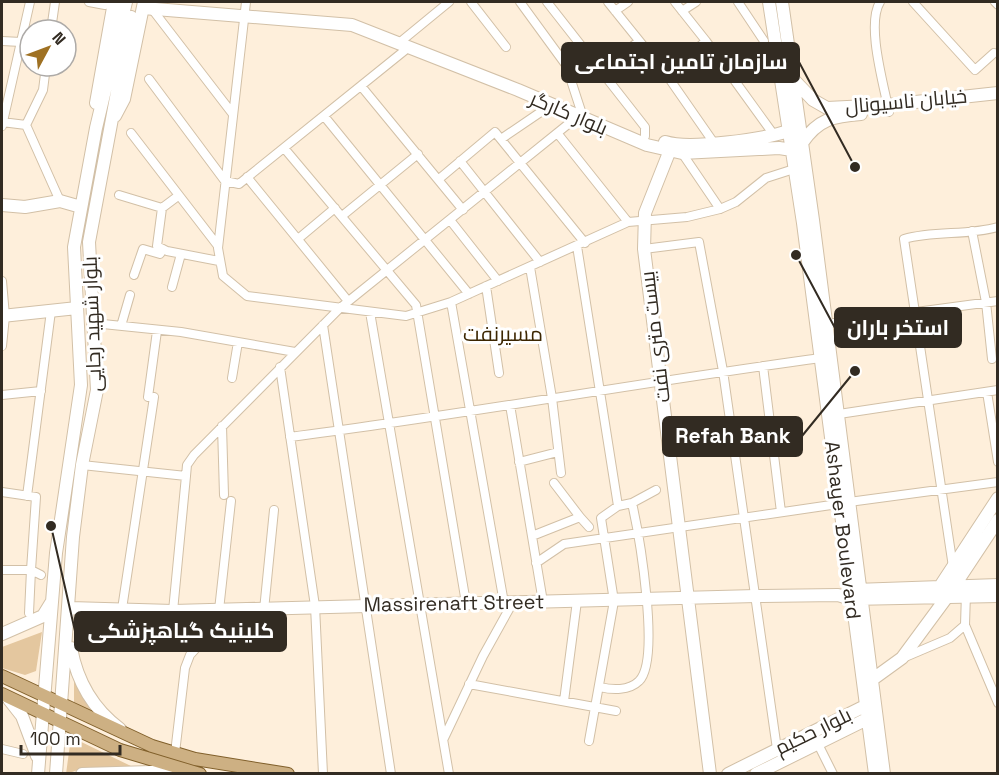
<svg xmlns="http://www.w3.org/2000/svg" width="999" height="775" viewBox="0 0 999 775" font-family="'Space Grotesk',Cairo,sans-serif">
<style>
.green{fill:#e4c79f}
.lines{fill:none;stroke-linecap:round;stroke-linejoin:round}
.street-casing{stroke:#d2c0a7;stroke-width:10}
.secondary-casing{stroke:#d2c0a7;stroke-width:14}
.primary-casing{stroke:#81602b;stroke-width:14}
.street{stroke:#fff;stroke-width:8}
.secondary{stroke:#fff;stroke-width:12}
.primary{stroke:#cdb083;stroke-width:12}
.labels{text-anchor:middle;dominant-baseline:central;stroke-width:6;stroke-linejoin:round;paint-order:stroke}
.street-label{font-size:20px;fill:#322b22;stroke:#fff}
.neighbourhood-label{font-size:21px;fill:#3c2601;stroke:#fff}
.leader{fill:none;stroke:#322b22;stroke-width:2}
.callout-dot{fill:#322b22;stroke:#fff;stroke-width:2}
.callout{fill:#322b22;stroke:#322b22;stroke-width:2}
.callout-label{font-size:21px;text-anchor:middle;font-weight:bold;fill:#fff}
</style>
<rect width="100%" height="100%" fill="#feefdb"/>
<!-- green -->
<path class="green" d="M42,632L36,671L25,675L2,668V647Z
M74,679L97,715L74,702Z
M71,737L133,767H87L66,774Z"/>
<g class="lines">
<defs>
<path id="street" d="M89,2L105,5
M246,2L218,248L223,276L247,296L406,316L451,302L628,222L687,217L720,209L736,202L766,178L794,169
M471,2L506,47
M520,2L566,65L581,111
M547,2L645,127V136
M608,2L666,74L714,143
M738,2L764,41L763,47L748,59
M880,2C866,25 884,85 889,112
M913,2L975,70L994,53
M995,2L998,5
M152,9L232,113
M615,11L628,2
M682,11L696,2
M51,30L55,2
M2,41L21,42
M706,41L774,135
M399,43L449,2
M602,71L639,41
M666,74L706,41L675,2
M149,79L225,181L239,184L409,47
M361,86L463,210
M324,116L469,294
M2,122L26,125L60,201
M26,125L43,90L46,66
M2,126L30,2
M131,133L218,246
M558,134L628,222
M501,139L551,105
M284,148L416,305L466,603
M682,153L720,209
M460,161L540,262
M247,177L348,301
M439,179L495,132L585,243
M119,195L162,208L178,196
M162,208L157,246L167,251L219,261
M342,216L418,154
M450,220L498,281
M972,231L986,302L992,359
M298,239L335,208
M577,246L618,506L632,503L656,490
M644,249L699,242L723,371L777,749
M530,267L552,398L561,473
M134,275L143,249L160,254L163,249
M2,281L5,316L2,346
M486,286L499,373
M172,287L181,254
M451,302L504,603
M370,312L449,774
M93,323L181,332L295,352
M827,324L998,301
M323,325L391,774
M121,326L130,295
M763,366L781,512
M280,367L315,606L323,774
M232,378L238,342
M987,392L998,462
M2,395L41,391
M148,397L157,331
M510,405L543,602
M839,414L998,390
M222,426L224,495
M290,437C467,414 643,382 821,358
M519,462L558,452
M82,465L186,476L187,465L194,455L340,308L577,117
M554,483L580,517
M2,492L36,497L31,570L41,575
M27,496L51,311
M849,502L998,482
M532,536L580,517L589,527
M536,563L564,544L838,504
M953,567L904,239C935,230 967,236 998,227
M2,570H31L29,613
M966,593L965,625L998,703
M122,609L154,397
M219,610L231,501
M264,610L274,510
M173,611L186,476
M903,658L950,638L965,625
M469,684L616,711
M600,687C612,690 629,691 639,681C661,660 639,534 632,503
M564,701L577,601
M444,738L483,656L513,602
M589,741L614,601L601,518L618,506
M817,742L833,774
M2,749L23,754
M175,753L185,668L190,655L200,644L212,634L231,627L244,610"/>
<path id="secondary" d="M769,2L803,223L875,774
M782,2L813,220L884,774
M143,8L352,25L518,90L647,145L682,153L779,148L792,150
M792,78L813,100L827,108L888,105L998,93
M96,103L114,2
M115,116L124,99L144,2
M665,142C690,150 763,139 789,131
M802,143C818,119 834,116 861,114
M672,145L645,213L644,249L710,774
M2,205L25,207L60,201L81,207
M2,316L77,308
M855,590L998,585
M937,591L998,498
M70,608L173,611L756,596L838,595L851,599L998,596
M2,634L43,616L51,603
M71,648C77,681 93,709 120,729
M873,679L902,658L947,597L998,520
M7,697L22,716L37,756
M38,774L56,553L81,385L74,247L96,128L126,2
M56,774L73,537L82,465L97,390L89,242L131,17
M82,774L186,771
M728,774L867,705
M756,774L869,718"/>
<path id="primary" d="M2,676L152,746L195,759L288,774
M2,694L120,750L200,774"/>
</defs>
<!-- street casing -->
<use href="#street" class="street-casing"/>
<!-- secondary casing -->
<use href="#secondary" class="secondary-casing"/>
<!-- primary casing -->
<use href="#primary" class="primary-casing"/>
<!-- street -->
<use href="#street" class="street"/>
<!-- secondary -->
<use href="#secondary" class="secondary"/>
<!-- primary -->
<use href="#primary" class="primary"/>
</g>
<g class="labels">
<!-- street labels -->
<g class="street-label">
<text transform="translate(906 101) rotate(-5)">خیابان ناسیونال</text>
<text transform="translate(569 113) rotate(23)">بلوار کارگر</text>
<text transform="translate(92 324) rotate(-92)">بلوار شهید رجایی</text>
<text transform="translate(655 337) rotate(-97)">بیست متری نفت</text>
<text transform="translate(843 530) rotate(83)">Ashayer Boulevard</text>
<text transform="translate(454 603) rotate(-1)">Massirenaft Street</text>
<text transform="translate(813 731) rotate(-26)">بلوار حکیم</text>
</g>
<!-- neighbourhood labels -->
<g class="neighbourhood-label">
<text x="503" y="333">مسیرنفت</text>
</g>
</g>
<!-- callouts -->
<path class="leader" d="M855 167L799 62M796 255L835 328M855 371L802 436M51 526L75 631"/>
<g class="callout-dot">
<circle cx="855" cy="167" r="6"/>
<circle cx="796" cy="255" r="6"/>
<circle cx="855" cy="371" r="6"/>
<circle cx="51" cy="526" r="6"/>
</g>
<g class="callout">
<rect x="562" y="43" width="237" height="39" rx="6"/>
<rect x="835" y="308" width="126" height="39" rx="6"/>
<rect x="663" y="417" width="139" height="39" rx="6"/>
<rect x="75" y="612" width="211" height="39" rx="6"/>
</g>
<g class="callout-label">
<text x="681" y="69">سازمان تامین اجتماعی</text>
<text x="898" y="335">استخر باران</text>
<text x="733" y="443">Refah Bank</text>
<text x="181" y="638">کلینیک گیاهپزشکی</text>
</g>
<!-- border -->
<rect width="999" height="775" fill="none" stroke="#322b22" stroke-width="6"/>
<!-- north arrow -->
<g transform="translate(48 48) rotate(49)"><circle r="28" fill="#ffffff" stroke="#adaaa7" stroke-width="1.5"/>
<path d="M0-4.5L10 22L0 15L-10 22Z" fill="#9f7123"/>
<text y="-9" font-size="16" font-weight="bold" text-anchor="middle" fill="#322b22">N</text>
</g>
<!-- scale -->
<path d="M21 745v9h99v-9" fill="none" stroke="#322b22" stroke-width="3"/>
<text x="30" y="745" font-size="18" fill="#322b22" stroke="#ffffff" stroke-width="4.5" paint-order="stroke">100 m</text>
</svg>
